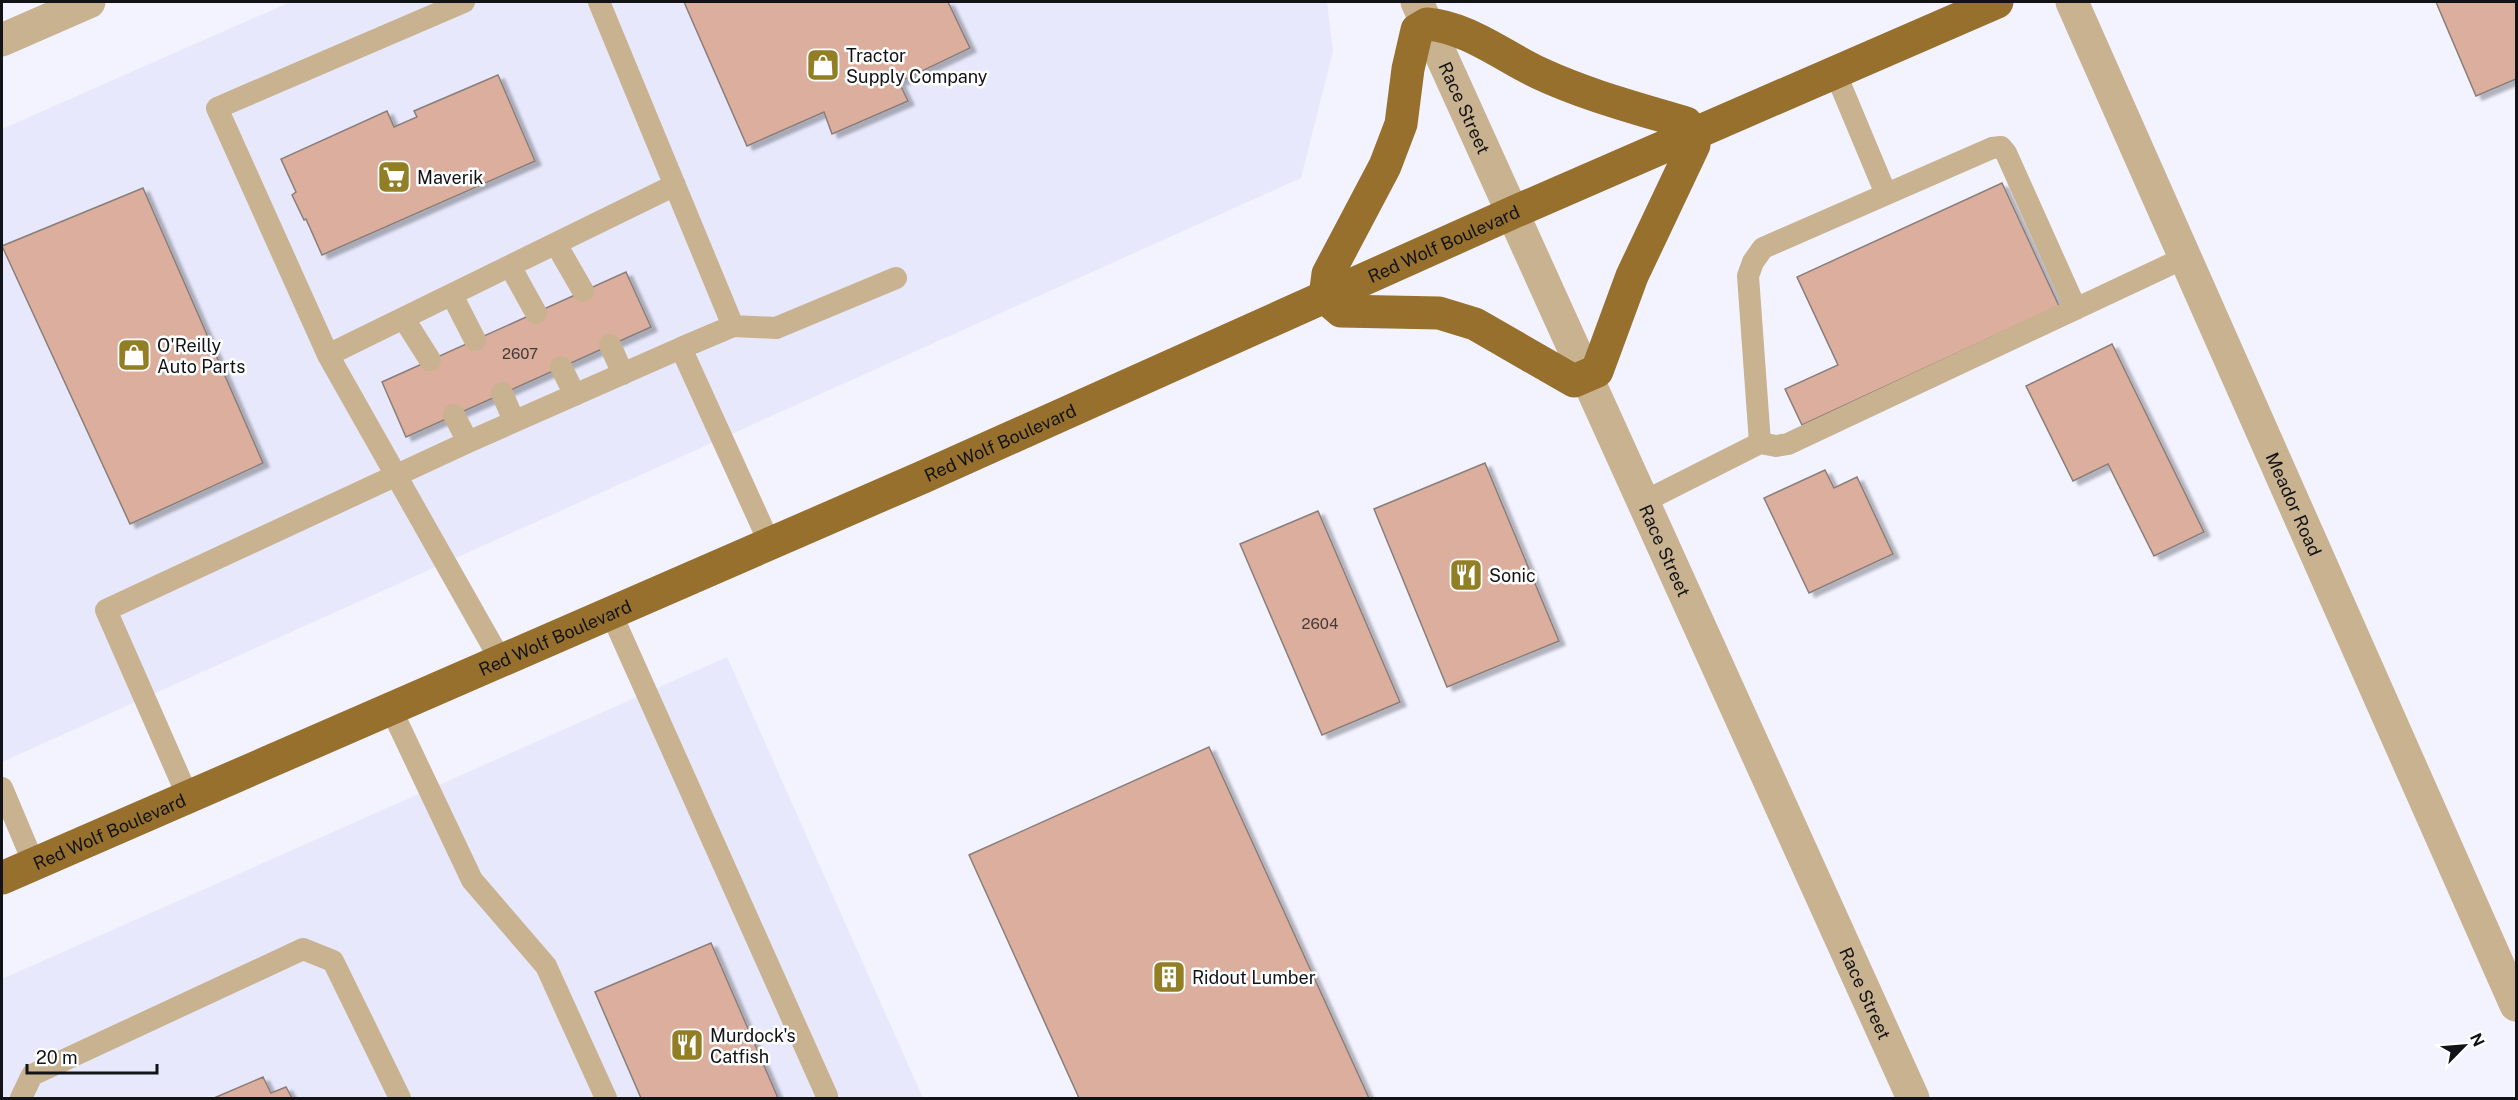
<svg xmlns="http://www.w3.org/2000/svg" width="2518" height="1100" viewBox="0 0 2518 1100" font-family="'Public Sans',sans-serif">
<style>
.built{fill:#e7e8fb}
.building{fill:#dbae9d;stroke:#8a7e7a;stroke-width:1.5;filter:url(#shadow)}
.lines{fill:none;stroke-linecap:round;stroke-linejoin:round}
.service{stroke:#c8b290;stroke-width:22}
.minor{stroke:#c8b290;stroke-width:33}
.tertiary{stroke:#c8b290;stroke-width:33}
.trunk{stroke:#96702c;stroke-width:33}
.labels{text-anchor:middle;dominant-baseline:central;stroke-width:5;stroke-linejoin:round;paint-order:stroke}
.number-label{font-size:15px;fill:#443a38}
.poi-label{font-size:18px;fill:#121316;stroke:#fff;text-anchor:start}
.street-label{font-size:18px;fill:#121316;stroke:#fff}
</style>
<defs>
<filter id="shadow"><feDropShadow dx="6" dy="4" stdDeviation="1.5" flood-color="#0004"/></filter>
</defs>
<rect width="100%" height="100%" fill="#f2f3ff"/>
<!-- built -->
<path class="built" d="M290,2H1327L1333,51L1301,178L2,762V129Z
M727,657L923,1098H2V979Z"/>
<!-- building -->
<path class="building" d="M684,2H948L970,48L899,82L908,101L832,134L824,112L747,146Z
M2436,2H2516V79L2476,96Z
M498,75L535,161L322,255L306,219L304,220L292,195L296,192L281,159L387,111L394,127L417,117L414,111Z
M2002,183L2059,306L1802,425L1785,389L1838,365L1797,277Z
M143,188L263,463L130,524L2,246Z
M626,272L651,327L406,437L382,382Z
M2112,344L2204,532L2154,556L2108,464L2073,481L2026,386Z
M1485,463L1559,641L1447,687L1374,509Z
M1825,470L1834,488L1857,477L1893,554L1809,593L1764,498Z
M1318,511L1400,702L1322,735L1240,544Z
M1209,747L1369,1098H1079L969,855Z
M711,943L778,1098H641L595,992Z
M263,1077L271,1093L286,1087L292,1098H214Z"/>
<g class="lines">
<!-- service -->
<path class="service" d="M464,2L217,108L328,355L501,661
M599,2L733,326L681,348
M1835,72L1886,194
M556,244L583,291
M510,266L536,313
M452,295L475,340
M404,319L430,360
M733,326L776,328L896,278
M610,345L623,374
M328,355L675,185
M561,367L575,395
M502,393L514,421
M454,415L468,442
M1760,443L1776,446L1788,444L2186,257
M1643,502L1760,443L1748,276L1753,262L1763,248L1992,148L2001,147L2006,153L2076,309
M611,613L827,1096L826,1098
M391,709L472,880L546,966L606,1098
M2,788L34,864
M188,797L106,610L468,442L681,348L770,544
M21,1098L32,1075L303,949L333,961L400,1098"/>
<!-- minor -->
<g class="minor">
<path id="s1" d="M2072,2L2516,1005"/>
<path d="M2,40L89,2"/>
</g>
<!-- tertiary -->
<path class="tertiary" id="s2" d="M1417,2L1913,1098"/>
<!-- trunk -->
<g class="trunk">
<path d="M1427,24C1467,27 1503,56 1539,73C1586,95 1636,108 1686,123L1694,134V145L1632,276L1597,371L1574,381L1475,324L1439,313L1341,311L1325,297L1328,274L1385,166L1401,124L1408,69L1417,30Z"/>
<path id="s3" d="M2,878L923,477L1514,212L1997,2"/>
</g>
</g>
<!-- icons -->
<defs>
<symbol id="shop-square" viewBox="-11 -11 22 22"><rect x="-9" y="-9" width="18" height="18" rx="4" fill="#927e25" stroke="#fff"/><path d="M-5-2.5h2.3a2.7 3.5 0 0 1 5.4 0H5L5.5 6h-11ZM-1.5-2.5h3a1.5 2.3 0 0 0-3 0Z" fill="#fff"/></symbol>
<symbol id="supermarket-square" viewBox="-11 -11 22 22"><rect x="-9" y="-9" width="18" height="18" rx="4" fill="#927e25" stroke="#fff"/><path d="M-6-5.5h2.5l.6 2H6L4.5 2H-2.5L-4.4-4H-6ZM-1.5 3.2a1.3 1.3 0 1 0 .1 0ZM3 3.2a1.3 1.3 0 1 0 .1 0Z" fill="#fff"/></symbol>
<symbol id="restaurant-square" viewBox="-11 -11 22 22"><rect x="-9" y="-9" width="18" height="18" rx="4" fill="#927e25" stroke="#fff"/><path d="M-5-6h1v4h1v-4h1v4h1v-4h1v5L-1.5 .5V6h-2V.5L-5-1ZM5-6V6H3V1.5H1.5Q1.5-4 5-6Z" fill="#fff"/></symbol>
<symbol id="building-square" viewBox="-11 -11 22 22"><rect x="-9" y="-9" width="18" height="18" rx="4" fill="#927e25" stroke="#fff"/><path d="M-4-6H4V6H1V3H-1V6H-4ZM-2.5-4.3h1.7v1.8h-1.7ZM.8-4.3h1.7v1.8H.8ZM-2.5-1h1.7V.8h-1.7ZM.8-1h1.7V.8H.8Z" fill="#fff"/></symbol>
</defs>
<g fill-rule="evenodd">
<use href="#shop-square" x="804" y="46" width="38" height="38"/>
<use href="#supermarket-square" x="375" y="158" width="38" height="38"/>
<use href="#shop-square" x="115" y="336" width="38" height="38"/>
<use href="#restaurant-square" x="1447" y="556" width="38" height="38"/>
<use href="#building-square" x="1150" y="958" width="38" height="38"/>
<use href="#restaurant-square" x="668" y="1026" width="38" height="38"/>
</g>
<g class="labels">
<!-- number labels -->
<g class="number-label">
<text x="520" y="353">2607</text>
<text x="1320" y="623">2604</text>
</g>
<!-- poi labels -->
<g class="poi-label">
<text x="846" y="55">Tractor<tspan x="846" dy="21">Supply Company</tspan></text>
<text x="417" y="177">Maverik</text>
<text x="157" y="345">O'Reilly<tspan x="157" dy="21">Auto Parts</tspan></text>
<text x="1489" y="575">Sonic</text>
<text x="1192" y="977">Ridout Lumber</text>
<text x="710" y="1035">Murdock's<tspan x="710" dy="21">Catfish</tspan></text>
</g>
<!-- street labels -->
<g class="street-label">
<text stroke="none"><textPath href="#s2" startOffset="116">Race Street</textPath></text>
<text stroke="none"><textPath href="#s3" startOffset="1575">Red Wolf Boulevard</textPath></text>
<text stroke="none"><textPath href="#s3" startOffset="1089">Red Wolf Boulevard</textPath></text>
<text stroke="none"><textPath href="#s1" startOffset="549">Meador Road</textPath></text>
<text stroke="none"><textPath href="#s2" startOffset="602">Race Street</textPath></text>
<text stroke="none"><textPath href="#s3" startOffset="603">Red Wolf Boulevard</textPath></text>
<text stroke="none"><textPath href="#s3" startOffset="117">Red Wolf Boulevard</textPath></text>
<text stroke="none"><textPath href="#s2" startOffset="1088">Race Street</textPath></text>
</g>
</g>
<!-- border -->
<rect width="2518" height="1100" fill="none" stroke="#121316" stroke-width="6"/>
<!-- north arrow -->
<g transform="translate(2464 1046) rotate(65)" stroke="#ffffff" stroke-width="4.5" paint-order="stroke">
<path d="M0-4.5L10 22L0 15L-10 22Z" fill="#121316"/>
<text y="-9" font-size="16" font-weight="bold" text-anchor="middle" fill="#121316">N</text>
</g>
<!-- scale -->
<path d="M27 1064v9h130v-9" fill="none" stroke="#121316" stroke-width="3"/>
<text x="36" y="1064" font-size="18" fill="#121316" stroke="#ffffff" stroke-width="4.5" paint-order="stroke">20 m</text>
</svg>
